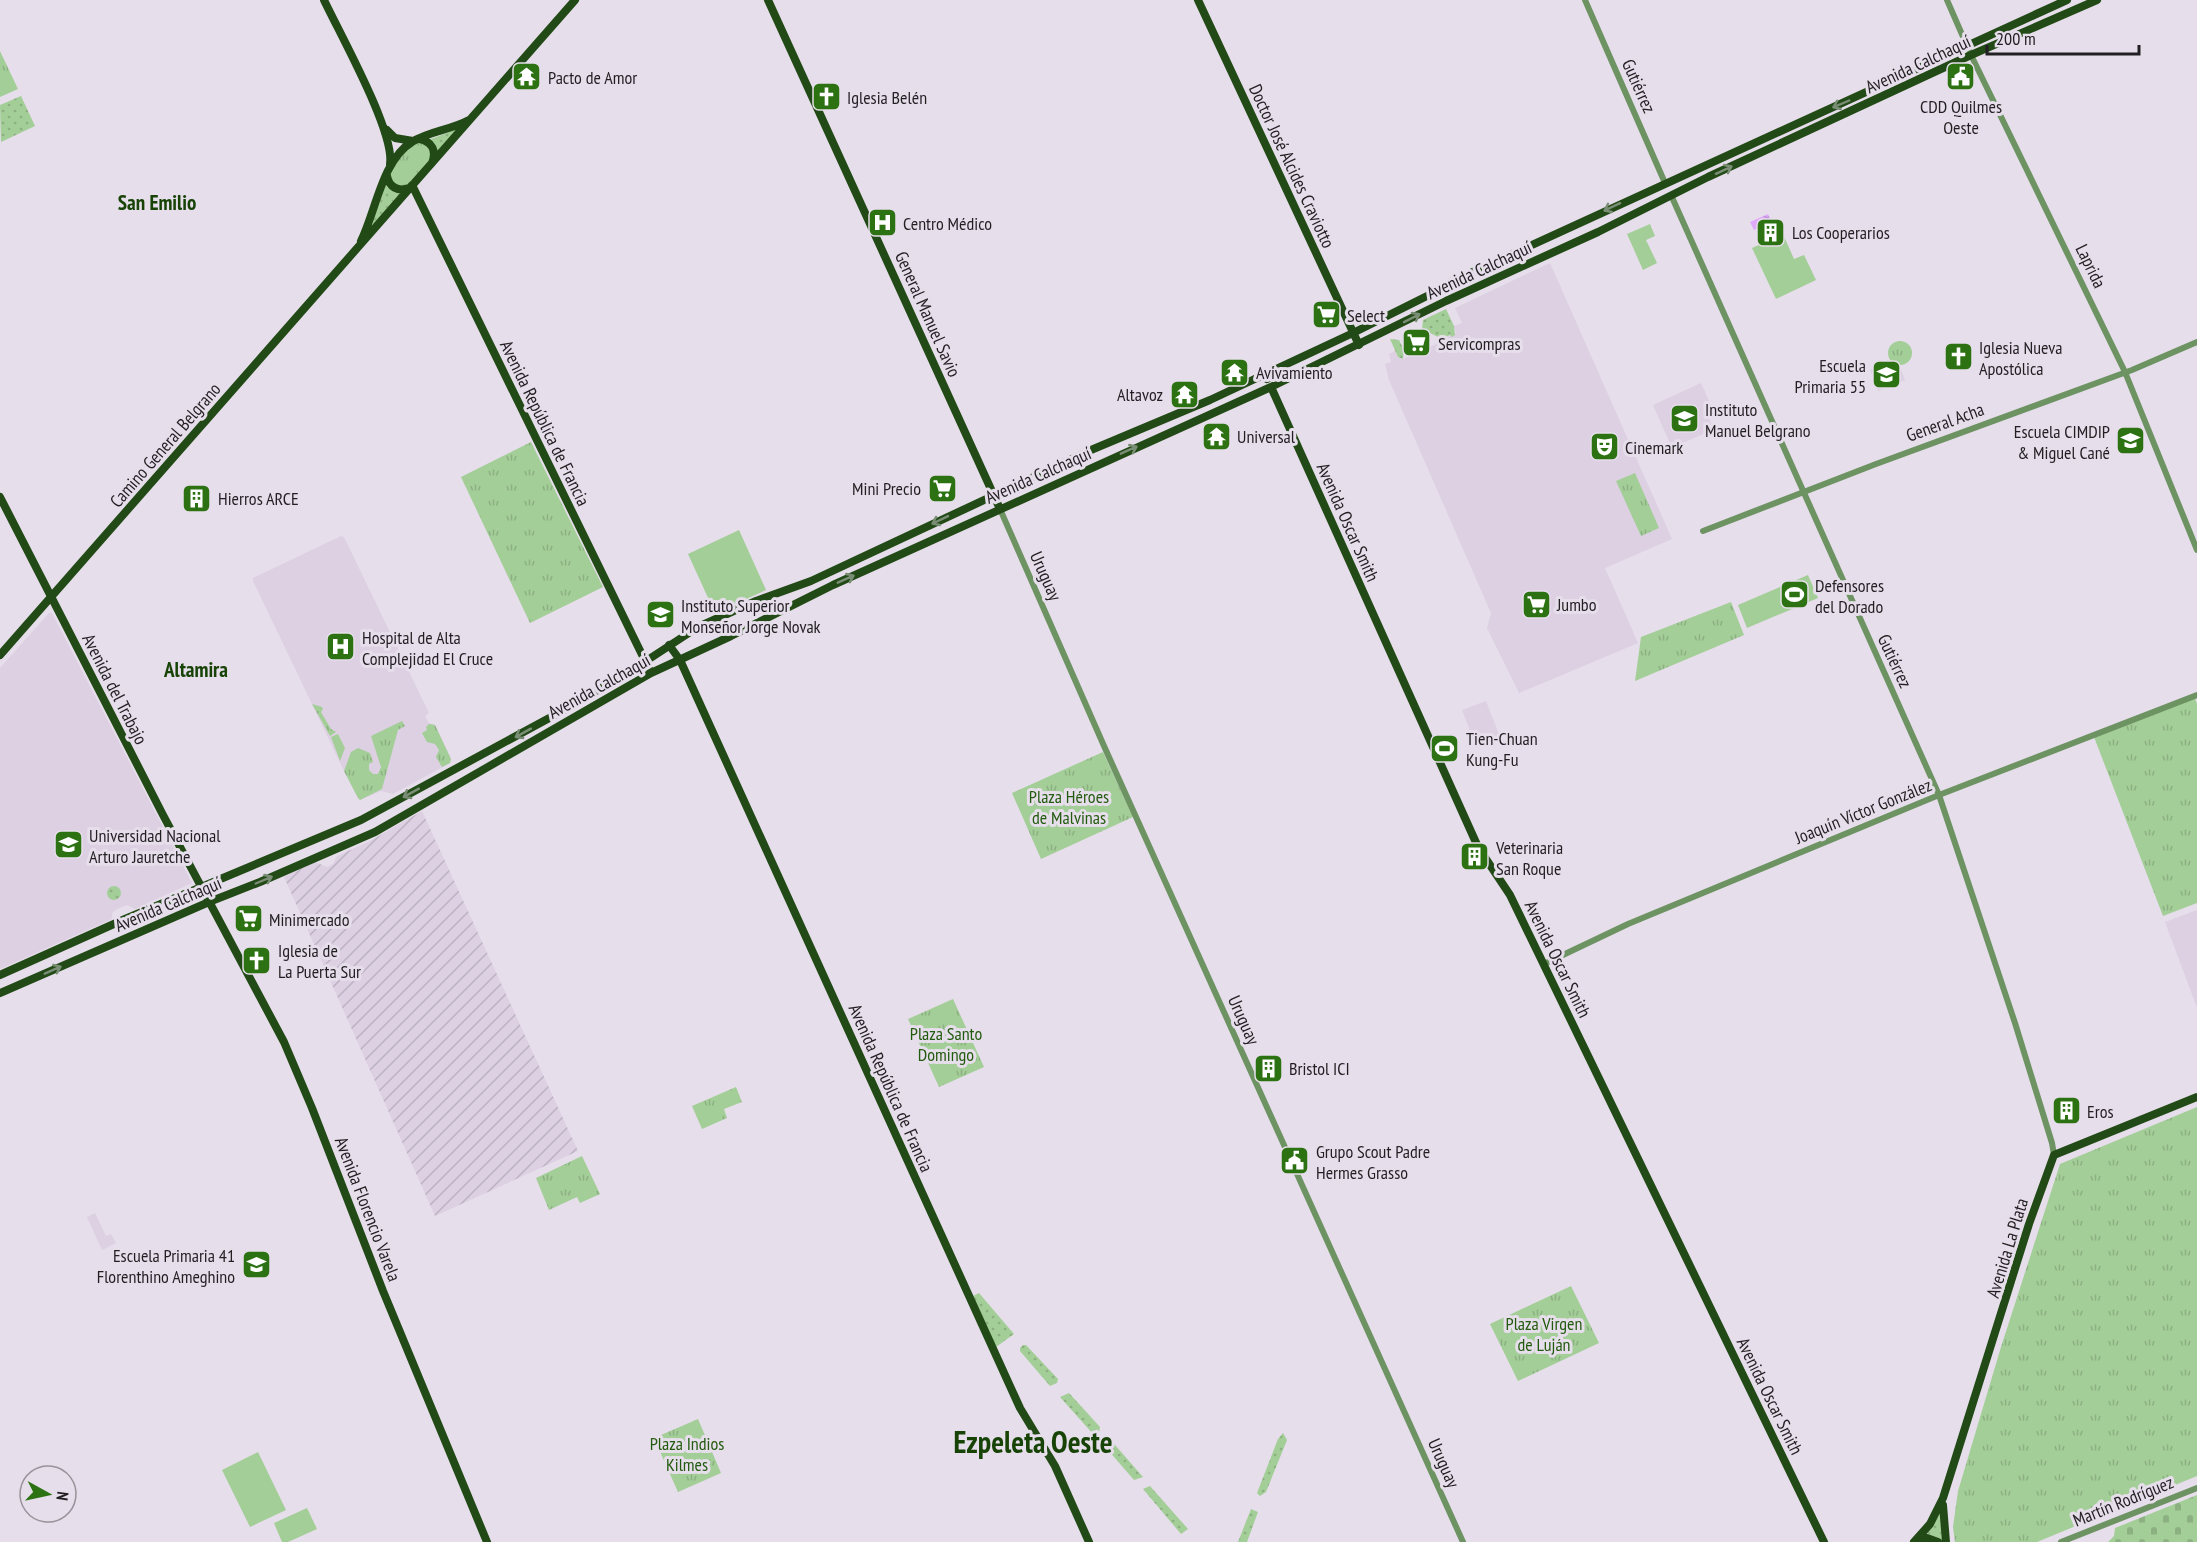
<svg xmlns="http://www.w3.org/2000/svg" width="2197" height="1542" viewBox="0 0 2197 1542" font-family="'PT Sans Narrow',sans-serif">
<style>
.built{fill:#dcd0e2}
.industrial{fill:url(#industrial-furrows)}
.grass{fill:url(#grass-dots)}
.cemetery{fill:url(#cemetery-stones)}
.park{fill:url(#park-tufts)}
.pitch{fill:#a3ce97}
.water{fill:url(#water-ripples)}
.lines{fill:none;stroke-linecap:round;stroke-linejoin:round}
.minor{stroke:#6d9363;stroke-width:6}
.major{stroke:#224a16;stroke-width:8}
.oneway{stroke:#7a8d75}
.labels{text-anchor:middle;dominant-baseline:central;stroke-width:6;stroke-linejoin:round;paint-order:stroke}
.street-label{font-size:18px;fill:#221f23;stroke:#e6deea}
.poi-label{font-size:18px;fill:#221f23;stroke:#e6deea;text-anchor:start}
.park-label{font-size:18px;fill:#225b0e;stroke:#e6deea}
.quarter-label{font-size:21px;font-weight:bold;fill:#174307;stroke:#e6deea}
.town-label{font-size:30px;font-weight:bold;fill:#174307;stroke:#e6deea}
</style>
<defs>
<pattern id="industrial-furrows" width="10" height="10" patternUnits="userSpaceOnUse" patternTransform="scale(1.5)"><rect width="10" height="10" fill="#dcd0e2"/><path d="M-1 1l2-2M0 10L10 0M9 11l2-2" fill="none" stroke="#bcb2c2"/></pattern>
<pattern id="grass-dots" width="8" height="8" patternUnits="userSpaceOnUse" patternTransform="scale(1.5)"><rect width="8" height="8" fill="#a3ce97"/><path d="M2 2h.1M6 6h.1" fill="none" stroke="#8cb082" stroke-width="1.8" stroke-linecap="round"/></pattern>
<pattern id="cemetery-stones" width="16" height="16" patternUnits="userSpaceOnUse" patternTransform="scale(1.5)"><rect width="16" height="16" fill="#a3ce97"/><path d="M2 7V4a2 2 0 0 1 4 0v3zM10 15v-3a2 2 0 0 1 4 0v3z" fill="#8cb082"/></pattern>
<pattern id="park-tufts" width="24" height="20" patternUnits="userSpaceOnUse" patternTransform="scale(1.5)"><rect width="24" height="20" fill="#a3ce97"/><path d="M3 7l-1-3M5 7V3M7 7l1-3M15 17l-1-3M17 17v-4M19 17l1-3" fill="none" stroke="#8cb082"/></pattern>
<pattern id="water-ripples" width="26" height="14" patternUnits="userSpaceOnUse" patternTransform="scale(1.5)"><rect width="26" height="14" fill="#e0aafa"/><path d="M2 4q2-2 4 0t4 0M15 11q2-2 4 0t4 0" fill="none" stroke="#c092d6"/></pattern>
</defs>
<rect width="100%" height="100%" fill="#e6deea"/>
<!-- built -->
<path class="built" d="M1550,263L1672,539L1605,568L1638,643L1519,693L1487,628L1491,613L1389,380L1385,364L1391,362L1389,354L1395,351L1398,357L1403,359L1443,341L1442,339L1456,333L1454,326L1462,323L1455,308Z
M1885,364L1888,368L1901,370L1905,380L1878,391L1870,370Z
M1701,383L1711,405L1704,409L1714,429L1672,448L1653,405Z
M341,536L344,537L429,713L425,716L429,723L435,725L451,759L450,763L393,794L381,791L360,800L358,798L344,771L253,581V578Z
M49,613H52L192,883L135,909L127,905L117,909L112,913V919L0,969V668Z
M1486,701L1500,737L1476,746L1462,710Z
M2197,910V1008L2165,922Z
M95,1213L106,1236L111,1234L116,1243L102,1250L87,1217Z"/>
<!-- industrial -->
<path class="industrial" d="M422,811L578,1151L435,1216L284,877L315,862L327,867L333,864L337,856L370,841Z"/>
<!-- grass -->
<path class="grass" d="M21,96L35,126L1,142L0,105Z
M455,130H457L438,154L428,140Z
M386,181L402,193L373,224L371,222Z
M1446,309L1454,326L1455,335L1452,337L1450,335L1442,339L1422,329L1423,320Z
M1390,339L1399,340L1404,350L1403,359L1398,357Z
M107 893a7 7 0 1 1 14 0a7 7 0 1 1-14 0Z
M979,1293L1014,1334L996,1347L973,1296Z
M1023,1345H1026L1058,1379L1057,1383L1050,1386L1020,1351V1348Z
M1069,1393L1100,1427L1099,1432L1093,1434L1060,1397Z
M1283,1433L1287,1440L1266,1492L1260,1496L1257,1493L1278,1439Z
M1108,1437L1143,1477L1134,1480L1101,1442Z
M1150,1486L1188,1529L1181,1534L1143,1489Z
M1251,1509L1258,1512L1247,1542H1238Z
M1940,1513L1942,1539V1540L1927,1534Z"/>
<!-- cemetery -->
<path class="cemetery" d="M2197,1495V1542H2108L2114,1536L2115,1528Z"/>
<!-- park -->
<path class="park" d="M0,51L18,89L0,97Z
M419,141L424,142L431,151V158L408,186L405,187L395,185L389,175C395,160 406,150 419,141Z
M1888 353a12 12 0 1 1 24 0a12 12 0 1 1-24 0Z
M531,442L603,587L530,623L461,477Z
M1635,473L1659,528L1641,536L1616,481Z
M1731,602L1744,635L1635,681L1641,637Z
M2195,698L2197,704V903L2163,916L2094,737Z
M312,704L322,707L323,709L321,712L331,729L336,732L330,736Z
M402,721L405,726L398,730L382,789L360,800L358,798L344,771L351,752L358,748L370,753L373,762L369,764V770L373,774H378L381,767L371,736Z
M429,724L435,725L451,759L450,763L442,767L436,757L439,750L435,744L427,742L422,733L427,730L426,727Z
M338,734L345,748L340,761L331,737Z
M1103,752L1133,817L1041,859L1012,793Z
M953,999L984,1067L939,1087L908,1019Z
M736,1087L742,1102L724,1109L727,1118L702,1129L692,1106Z
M2197,1107V1476L2037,1542H1955L1953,1527L1958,1491L2001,1347L2060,1164Z
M582,1156L600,1194L580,1203L577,1197L549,1210L536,1178Z
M1571,1286L1599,1343L1518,1381L1490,1324Z
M698,1419L721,1473L678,1492L654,1438Z"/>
<!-- pitch -->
<path class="pitch" d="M1650,224L1655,236L1646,240L1657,263L1643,270L1627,234Z
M1783,234L1794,259L1804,255L1816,280L1776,299L1752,248Z
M739,530L766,590L715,613L688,554Z
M1808,575L1818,598L1747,628L1738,605Z
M1520,1331L1528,1351L1518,1356L1509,1336Z
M678,1445L691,1474L681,1479L667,1450Z
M258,1452L286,1510L250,1527L222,1470Z
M307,1508L317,1529L288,1542H282L274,1523Z"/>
<!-- water -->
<path class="water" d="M1768,214L1775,230L1769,233L1765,225L1754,230L1750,222Z"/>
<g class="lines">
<!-- minor -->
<path class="minor" d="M1585,0L1665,183
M1947,0L1971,55L2125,372L2197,550
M1671,195L1939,795L2015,1023L2052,1143L2054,1155
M1000,509L1104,746L1463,1542
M1703,531L1876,464L2132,370L2197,342
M1544,964L1628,924L1939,795L2197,695
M2061,1542L2197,1488"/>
<!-- major -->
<path class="major" d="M324,0C340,34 395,132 390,164
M768,0L1000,509
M1198,0L1359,345
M387,130L395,138L413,141
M419,139C432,141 437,151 432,163
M387,176C389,187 398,192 409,188
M412,185L651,673
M361,241C376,211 382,160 412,142C429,131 451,130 469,120
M1267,379L1279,372
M1271,387L1478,847L1510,895L1824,1542
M0,497L163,815L284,1042L312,1108L383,1291L487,1542
M669,645L680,660L1020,1408L1055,1466L1089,1542
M0,655L575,0
M0,975L125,919L361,820L566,709L646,661L698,627L756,601L811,581L1091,450L1210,400L1353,333L1435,292L1451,282L2067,0
M0,993L209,902L260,882L375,832L651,673L731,636L833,585L1271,387L1446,301L1598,232L1708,177L1971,55L2097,0
M1943,1505L1946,1542
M1917,1540L1927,1538L1938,1542
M1914,1542L1930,1524L1943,1498L2029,1224L2054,1155L2197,1097"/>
</g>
<!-- one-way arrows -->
<defs><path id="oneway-shaft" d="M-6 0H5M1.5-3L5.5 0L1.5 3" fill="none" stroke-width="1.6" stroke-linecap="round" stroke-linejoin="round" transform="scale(1.5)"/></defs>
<g class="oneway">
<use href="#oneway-shaft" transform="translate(1841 104) rotate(157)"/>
<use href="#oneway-shaft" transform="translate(1724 170) rotate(-25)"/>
<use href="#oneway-shaft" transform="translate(1612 207) rotate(155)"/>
<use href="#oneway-shaft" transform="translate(1412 318) rotate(-27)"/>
<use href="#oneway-shaft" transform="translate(1129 450) rotate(-24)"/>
<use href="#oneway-shaft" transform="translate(940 520) rotate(154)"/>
<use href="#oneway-shaft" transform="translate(846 579) rotate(-24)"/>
<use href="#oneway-shaft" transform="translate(523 733) rotate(151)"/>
<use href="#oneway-shaft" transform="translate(411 793) rotate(151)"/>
<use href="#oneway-shaft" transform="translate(264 880) rotate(-23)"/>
<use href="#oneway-shaft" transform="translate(53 970) rotate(-24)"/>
</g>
<!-- icons -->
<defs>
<symbol id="temple-square" viewBox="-11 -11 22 22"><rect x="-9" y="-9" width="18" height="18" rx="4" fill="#2c7212" stroke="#e6deea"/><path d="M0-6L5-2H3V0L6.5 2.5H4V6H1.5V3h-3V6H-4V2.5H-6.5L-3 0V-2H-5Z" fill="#fff"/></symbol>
<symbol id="civic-square" viewBox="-11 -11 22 22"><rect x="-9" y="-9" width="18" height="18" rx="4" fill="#2c7212" stroke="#e6deea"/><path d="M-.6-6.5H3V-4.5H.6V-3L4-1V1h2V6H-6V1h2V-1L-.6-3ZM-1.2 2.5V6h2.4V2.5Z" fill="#fff"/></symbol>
<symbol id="church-square" viewBox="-11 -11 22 22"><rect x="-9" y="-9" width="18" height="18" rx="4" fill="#2c7212" stroke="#e6deea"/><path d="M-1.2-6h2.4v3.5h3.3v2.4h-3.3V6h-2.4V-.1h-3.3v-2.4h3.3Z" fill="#fff"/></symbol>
<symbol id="hospital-square" viewBox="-11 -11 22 22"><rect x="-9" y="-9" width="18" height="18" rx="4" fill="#2c7212" stroke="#e6deea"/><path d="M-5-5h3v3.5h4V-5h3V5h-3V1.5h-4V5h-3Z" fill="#fff"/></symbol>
<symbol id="building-square" viewBox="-11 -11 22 22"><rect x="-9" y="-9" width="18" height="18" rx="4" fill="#2c7212" stroke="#e6deea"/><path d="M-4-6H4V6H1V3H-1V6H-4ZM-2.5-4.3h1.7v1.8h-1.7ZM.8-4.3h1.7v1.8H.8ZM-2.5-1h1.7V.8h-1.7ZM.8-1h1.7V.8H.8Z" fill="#fff"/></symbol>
<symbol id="supermarket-square" viewBox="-11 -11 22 22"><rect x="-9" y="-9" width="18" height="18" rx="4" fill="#2c7212" stroke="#e6deea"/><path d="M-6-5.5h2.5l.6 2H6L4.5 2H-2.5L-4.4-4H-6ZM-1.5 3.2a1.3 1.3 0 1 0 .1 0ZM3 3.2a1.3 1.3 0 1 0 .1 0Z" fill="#fff"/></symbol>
<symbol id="school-square" viewBox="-11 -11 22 22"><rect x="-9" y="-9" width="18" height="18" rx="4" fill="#2c7212" stroke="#e6deea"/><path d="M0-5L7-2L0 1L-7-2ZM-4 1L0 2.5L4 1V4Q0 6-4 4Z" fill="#fff"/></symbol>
<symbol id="theatre-square" viewBox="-11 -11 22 22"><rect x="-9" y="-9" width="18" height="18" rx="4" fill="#2c7212" stroke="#e6deea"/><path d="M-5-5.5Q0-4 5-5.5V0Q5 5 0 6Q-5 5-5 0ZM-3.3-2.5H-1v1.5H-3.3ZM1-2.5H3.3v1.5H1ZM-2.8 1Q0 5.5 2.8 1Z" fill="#fff"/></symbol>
<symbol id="stadium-square" viewBox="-11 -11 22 22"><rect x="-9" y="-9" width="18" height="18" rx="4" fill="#2c7212" stroke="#e6deea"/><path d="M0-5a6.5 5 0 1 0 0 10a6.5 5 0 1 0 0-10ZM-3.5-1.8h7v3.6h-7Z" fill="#fff"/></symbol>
<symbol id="university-square" viewBox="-11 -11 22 22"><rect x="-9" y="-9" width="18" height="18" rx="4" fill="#2c7212" stroke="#e6deea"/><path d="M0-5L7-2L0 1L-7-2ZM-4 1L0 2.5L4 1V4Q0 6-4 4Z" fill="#fff"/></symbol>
</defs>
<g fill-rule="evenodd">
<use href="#temple-square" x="510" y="60" width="33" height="33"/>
<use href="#civic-square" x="1944" y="60" width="33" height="33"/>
<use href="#church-square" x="810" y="80" width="33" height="33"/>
<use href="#hospital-square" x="866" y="206" width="33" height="33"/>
<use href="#building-square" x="1754" y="216" width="33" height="33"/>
<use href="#supermarket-square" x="1310" y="298" width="33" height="33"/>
<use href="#supermarket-square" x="1400" y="326" width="33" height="33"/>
<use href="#church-square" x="1942" y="340" width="33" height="33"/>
<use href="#temple-square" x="1218" y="356" width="33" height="33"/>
<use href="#school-square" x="1870" y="358" width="33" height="33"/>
<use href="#temple-square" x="1168" y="378" width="33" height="33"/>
<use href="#school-square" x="1668" y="402" width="33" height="33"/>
<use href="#temple-square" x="1200" y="420" width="33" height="33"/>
<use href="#school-square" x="2114" y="424" width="33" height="33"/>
<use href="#theatre-square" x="1588" y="430" width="33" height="33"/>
<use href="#supermarket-square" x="926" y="472" width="33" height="33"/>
<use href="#building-square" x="180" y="482" width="33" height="33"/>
<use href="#stadium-square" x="1778" y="578" width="33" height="33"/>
<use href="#supermarket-square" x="1520" y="588" width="33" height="33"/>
<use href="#university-square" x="644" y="598" width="33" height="33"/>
<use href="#hospital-square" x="324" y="630" width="33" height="33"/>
<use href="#stadium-square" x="1428" y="732" width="33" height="33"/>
<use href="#university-square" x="52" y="828" width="33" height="33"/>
<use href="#building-square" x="1458" y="840" width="33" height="33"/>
<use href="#supermarket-square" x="232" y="902" width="33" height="33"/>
<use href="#church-square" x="240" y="944" width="33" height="33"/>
<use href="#building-square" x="1252" y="1052" width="33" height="33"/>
<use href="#building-square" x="2050" y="1094" width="33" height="33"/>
<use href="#civic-square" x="1278" y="1144" width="33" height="33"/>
<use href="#school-square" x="240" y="1248" width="33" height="33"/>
</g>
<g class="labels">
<!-- street labels -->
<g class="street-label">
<text transform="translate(1918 64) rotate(-25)">Avenida Calchaquí</text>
<text transform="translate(1639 86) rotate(66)">Gutiérrez</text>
<text transform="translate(1292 166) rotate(65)">Doctor José Alcides Craviotto</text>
<text transform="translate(2091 266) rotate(64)">Laprida</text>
<text transform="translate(1479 270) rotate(-25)">Avenida Calchaquí</text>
<text transform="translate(928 314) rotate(66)">General Manuel Savio</text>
<text transform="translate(1945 422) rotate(-20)">General Acha</text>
<text transform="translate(545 423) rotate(64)">Avenida República de Francia</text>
<text transform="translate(165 445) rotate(-49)">Camino General Belgrano</text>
<text transform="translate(1038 475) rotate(-24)">Avenida Calchaquí</text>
<text transform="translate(1348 522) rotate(66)">Avenida Oscar Smith</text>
<text transform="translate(1046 576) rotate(66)">Uruguay</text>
<text transform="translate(1895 661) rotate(65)">Gutiérrez</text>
<text transform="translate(599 686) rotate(-29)">Avenida Calchaquí</text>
<text transform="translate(115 689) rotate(63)">Avenida del Trabajo</text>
<text transform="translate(1863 811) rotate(-22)">Joaquín Víctor González</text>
<text transform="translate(168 904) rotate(-23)">Avenida Calchaquí</text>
<text transform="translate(1558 959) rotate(64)">Avenida Oscar Smith</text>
<text transform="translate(1244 1020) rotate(66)">Uruguay</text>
<text transform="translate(891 1088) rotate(66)">Avenida República de Francia</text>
<text transform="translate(368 1209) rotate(69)">Avenida Florencio Varela</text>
<text transform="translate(2007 1248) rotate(-73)">Avenida La Plata</text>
<text transform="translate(1770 1396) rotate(64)">Avenida Oscar Smith</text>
<text transform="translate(1444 1463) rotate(66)">Uruguay</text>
<text transform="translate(2123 1501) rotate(-22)">Martín Rodríguez</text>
</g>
<!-- poi labels -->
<g class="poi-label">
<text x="548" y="77">Pacto de Amor</text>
<text x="847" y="97">Iglesia Belén</text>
<text x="1961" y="106" text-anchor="middle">CDD Quilmes<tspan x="1961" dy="21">Oeste</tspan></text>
<text x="903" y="223">Centro Médico</text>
<text x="1792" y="232">Los Cooperarios</text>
<text x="1347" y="315">Select</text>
<text x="1438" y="343">Servicompras</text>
<text x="1979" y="347">Iglesia Nueva<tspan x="1979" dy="21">Apostólica</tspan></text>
<text x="1866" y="365" text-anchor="end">Escuela<tspan x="1866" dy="21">Primaria 55</tspan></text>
<text x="1256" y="372">Avivamiento</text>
<text x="1163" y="394" text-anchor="end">Altavoz</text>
<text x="1705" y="409">Instituto<tspan x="1705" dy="21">Manuel Belgrano</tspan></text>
<text x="2110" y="431" text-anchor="end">Escuela CIMDIP<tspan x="2110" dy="21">&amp; Miguel Cané</tspan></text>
<text x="1237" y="436">Universal</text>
<text x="1625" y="447">Cinemark</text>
<text x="921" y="488" text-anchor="end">Mini Precio</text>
<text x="218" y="498">Hierros ARCE</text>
<text x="1815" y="585">Defensores<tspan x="1815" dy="21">del Dorado</tspan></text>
<text x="1557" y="604">Jumbo</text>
<text x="681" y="605">Instituto Superior<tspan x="681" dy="21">Monseñor Jorge Novak</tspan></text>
<text x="362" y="637">Hospital de Alta<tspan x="362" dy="21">Complejidad El Cruce</tspan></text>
<text x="1466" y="738">Tien-Chuan<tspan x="1466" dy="21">Kung-Fu</tspan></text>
<text x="89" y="835">Universidad Nacional<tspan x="89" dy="21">Arturo Jauretche</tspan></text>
<text x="1496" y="847">Veterinaria<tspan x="1496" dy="21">San Roque</tspan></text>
<text x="269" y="919">Minimercado</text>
<text x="278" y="950">Iglesia de<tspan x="278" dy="21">La Puerta Sur</tspan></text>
<text x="1289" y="1068">Bristol ICI</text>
<text x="2087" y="1111">Eros</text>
<text x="1316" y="1151">Grupo Scout Padre<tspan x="1316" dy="21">Hermes Grasso</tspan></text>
<text x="235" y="1255" text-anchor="end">Escuela Primaria 41<tspan x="235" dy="21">Florenthino Ameghino</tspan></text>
</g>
<!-- park labels -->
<g class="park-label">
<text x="1069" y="796">Plaza Héroes<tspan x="1069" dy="21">de Malvinas</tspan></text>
<text x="946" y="1033">Plaza Santo<tspan x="946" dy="21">Domingo</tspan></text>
<text x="1544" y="1323">Plaza Virgen<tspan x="1544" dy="21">de Luján</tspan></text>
<text x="687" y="1443">Plaza Indios<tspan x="687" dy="21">Kilmes</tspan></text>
</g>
<!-- quarter labels -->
<g class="quarter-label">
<text x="157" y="202">San Emilio</text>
<text x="196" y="669">Altamira</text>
</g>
<!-- town labels -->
<g class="town-label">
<text x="1033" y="1441">Ezpeleta Oeste</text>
</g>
</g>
<!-- north arrow -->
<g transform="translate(48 1494) rotate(98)"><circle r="28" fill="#e6deea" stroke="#98929a" stroke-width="1.5"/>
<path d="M0-4.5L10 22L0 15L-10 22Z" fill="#2c7212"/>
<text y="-9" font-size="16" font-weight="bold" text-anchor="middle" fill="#221f23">N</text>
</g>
<!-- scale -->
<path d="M1987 45v9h152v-9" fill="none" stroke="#221f23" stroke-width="3"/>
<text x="1996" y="45" font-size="18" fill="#221f23" stroke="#e6deea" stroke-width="4.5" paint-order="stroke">200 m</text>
</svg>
